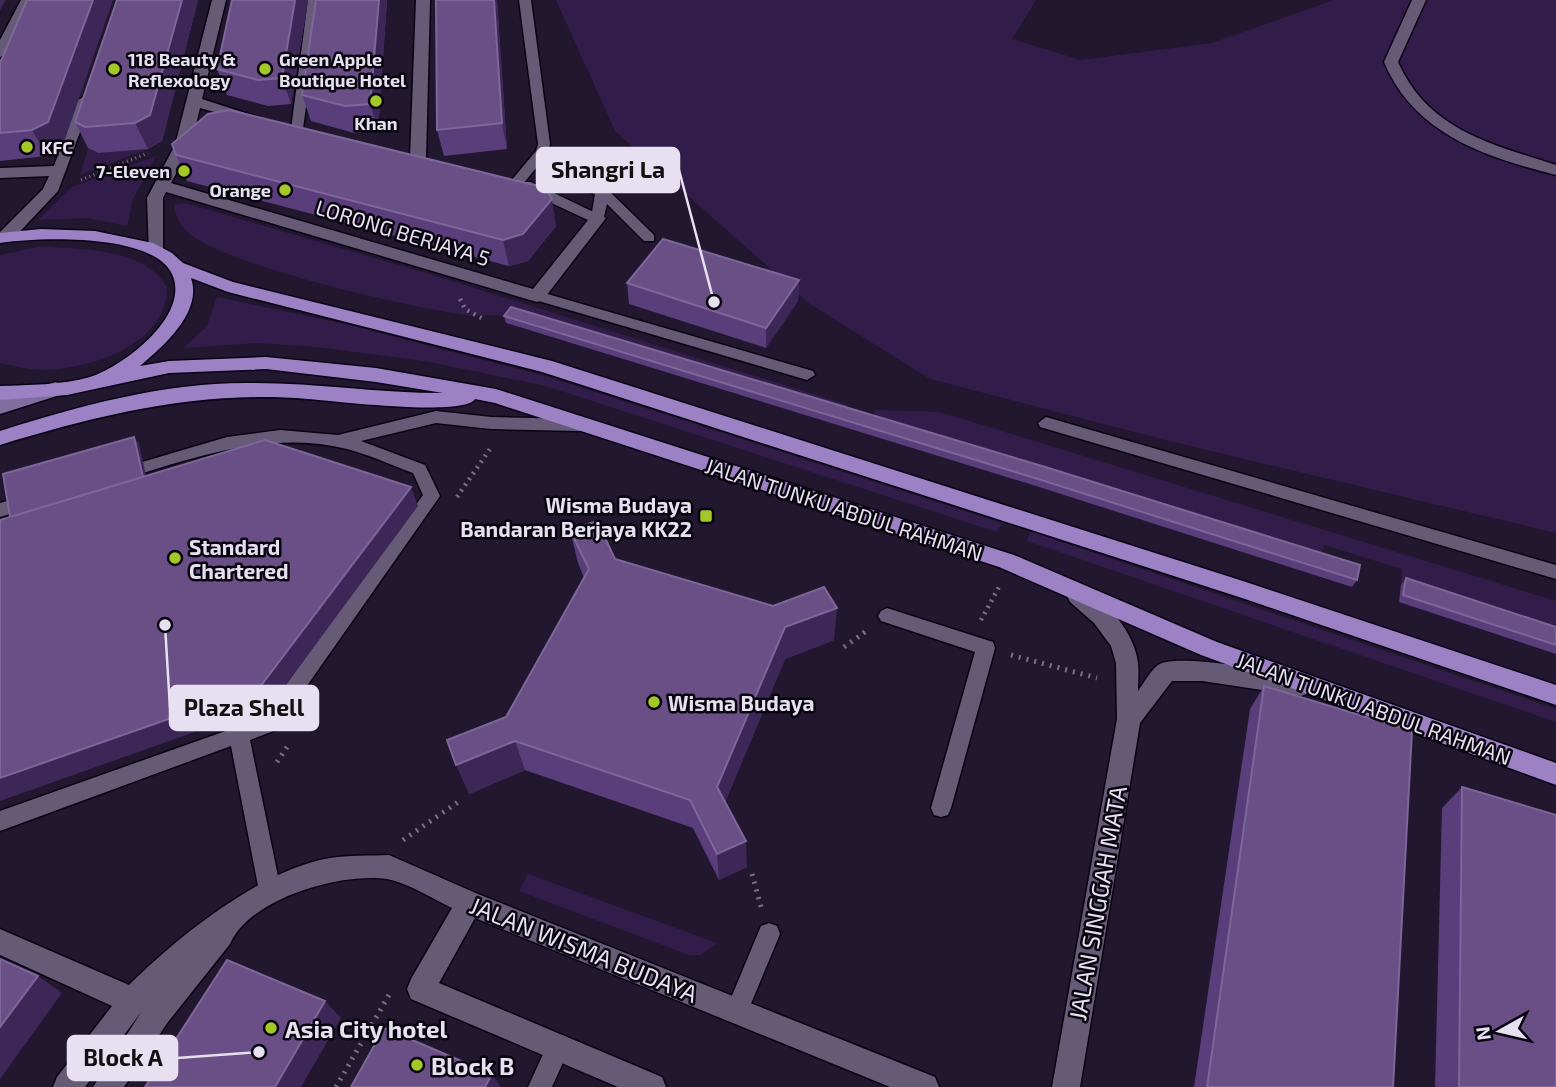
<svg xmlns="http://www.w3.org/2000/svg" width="1556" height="1087" viewBox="0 0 1556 1087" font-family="'Exo 2',sans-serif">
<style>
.green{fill:#321d4a}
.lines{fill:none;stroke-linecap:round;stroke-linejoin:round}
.lane-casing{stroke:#0a0315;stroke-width:3}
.street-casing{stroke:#0a0315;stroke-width:3}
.secondary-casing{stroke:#0a0315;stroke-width:3}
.primary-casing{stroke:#0a0315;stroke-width:3}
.path-far2{stroke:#787084;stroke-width:3.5;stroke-dasharray:1 3.5;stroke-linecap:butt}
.path-far1{stroke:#787084;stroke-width:4.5;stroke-dasharray:2 5;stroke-linecap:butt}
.path{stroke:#787084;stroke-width:5;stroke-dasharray:2 6;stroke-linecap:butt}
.lane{fill:#655b76;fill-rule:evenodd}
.street{fill:#655b76;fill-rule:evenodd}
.secondary{fill:#816e9e;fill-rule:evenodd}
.primary{fill:#9d81c5;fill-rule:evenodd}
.wall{fill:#5a3d7b}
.shaded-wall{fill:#3d2757}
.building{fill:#6a4f87;stroke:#7d6698;stroke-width:2}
.poi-dot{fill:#a2c928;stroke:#08050e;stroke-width:2.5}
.labels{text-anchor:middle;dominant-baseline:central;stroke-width:5;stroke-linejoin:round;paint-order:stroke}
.far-poi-label{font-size:18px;font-weight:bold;fill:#e6e0f0;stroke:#08050e;text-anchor:start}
.street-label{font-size:21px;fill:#e6e0f0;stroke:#08050e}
.poi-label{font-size:21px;font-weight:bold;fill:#e6e0f0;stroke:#08050e;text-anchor:start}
.near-street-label{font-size:24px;fill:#e6e0f0;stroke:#08050e}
.near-poi-label{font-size:24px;font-weight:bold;fill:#e6e0f0;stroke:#08050e;text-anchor:start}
.leader{fill:none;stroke:#e6e0f0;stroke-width:2.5}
.callout-dot{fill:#e6e0f0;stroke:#08050e;stroke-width:2.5}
.callout{fill:#e6e0f0;stroke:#e6e0f0;stroke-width:2.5}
.callout-label{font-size:23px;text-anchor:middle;font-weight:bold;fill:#111}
</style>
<rect width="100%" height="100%" fill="#21172e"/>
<!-- green -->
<path class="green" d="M556,0H1036L1012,39L1081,60L1212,43L1334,0H1556V533L1165,440L930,379L810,304L615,131Z
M88,148L98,153L148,149L80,175Z
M156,156L133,199L127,226L88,218L38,220L72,187Z
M185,203L426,273L848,405L843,414L513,315C495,315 476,317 459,314C406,306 216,264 184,229C178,222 176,214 174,205Z
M37,247C75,247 149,249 167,288C167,345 90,369 43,370C29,370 14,366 0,363V255Z
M217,297L354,326L552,378L1002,523L997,532L546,386L424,361L317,347L257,343L184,348L207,326Z
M876,410L940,412L1556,601V636L1401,585L1402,569L1324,545L1319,560L869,421Z
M1030,531L1556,709V722L1027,541Z
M528,874L717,943L701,955H689L519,891Z"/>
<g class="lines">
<defs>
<path id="lane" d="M308,0H320L303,129L297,133L291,129Z
M519,0H531L550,144L547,155L522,185L517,186L510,182L536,151L538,144Z
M562,172L607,189L654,235V241H644L607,204L603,221H593L591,218L595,194L557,179V173Z
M537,291L813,371L815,375L807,380L532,299V293Z
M436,411L491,417L579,419L587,425L579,431L491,429L436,423L361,441L425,465L440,496L276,730L250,740L281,891L278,898L270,901L262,898L259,891L231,746L0,831V811L262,718L423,495L413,473C391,465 370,455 347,449C269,430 195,457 121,480L115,478L113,474L115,470L227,437L280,430L338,435Z
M1046,417L1556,565V579L1040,427L1038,423Z
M30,494L39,501L36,506L0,517V503Z
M887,608L993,642L995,648L951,808L948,815L941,817L934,815L931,808L975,652L881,621L878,616L881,611Z
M769,923L777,926L780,934L745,1018L737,1021L729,1018L726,1010L761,926Z
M558,1035L566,1039L570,1047L552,1087H528L550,1039Z"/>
<path id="street" d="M21,0H35L7,53L0,57V40Z
M212,0H226L202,99L261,118L253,123L200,108L191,145L171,183L533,289L588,220L519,188V182H531L606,218L543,300L537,302L166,192L163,198V250L155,255L149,254L147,198L175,145Z
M416,0H430L426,158L418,163L410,158Z
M1412,0H1426L1398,62C1428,130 1491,144 1556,165V175C1485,157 1414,134 1384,62Z
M85,96L92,100L58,191L11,241H0V232L43,189L49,176L0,178V168L54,166L78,100Z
M1078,587C1106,597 1135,634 1138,663C1139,672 1138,682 1138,691C1144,683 1150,671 1158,665C1176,652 1276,672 1301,676L1309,679L1312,686L1309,693L1301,696L1202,681H1172L1140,723L1080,1087H1052L1117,719L1116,663L1111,646L1094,623L1070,602L1067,596L1070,590Z
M389,855L478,894L935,1077L939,1087H890L475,918L439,983L662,1077L666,1087H618L411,999L407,989L411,979L452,908C433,899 408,883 387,879C340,872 249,899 230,944L168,1022L124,1087H93L142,1011L85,1087H53L57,1077L112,1006L0,955V929L129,985C177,937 262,869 330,858C349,855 370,856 389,855Z"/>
<path id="secondary" d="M56,382L65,389L63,394L0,414V400Z"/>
<path id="primary" d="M41,229L95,231L153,243L172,253L183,263L233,282L552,361L1246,582L1556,685V705L1245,599L542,372L228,292L191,278C203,312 163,347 140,366L169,361L266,357L376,368L496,389L1014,555L1217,642L1556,763V785L1201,655L999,567L495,403L475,399C465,417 333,401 308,399C201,390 102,414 0,445V431C79,406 162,383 246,383C311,382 377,393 443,393L376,382L266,369L169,373L67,395L0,400V386C30,385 61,385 90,377C124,366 191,315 172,274C153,233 38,237 0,243V233Z"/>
</defs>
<!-- lane casing -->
<use href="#lane" class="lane-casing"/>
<!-- street casing -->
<use href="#street" class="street-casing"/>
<!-- secondary casing -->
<use href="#secondary" class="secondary-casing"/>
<!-- primary casing -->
<use href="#primary" class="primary-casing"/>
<!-- path-far2 -->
<path class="path-far2" d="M81,180L148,153"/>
<!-- path-far1 -->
<path class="path-far1" d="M460,299L465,309L485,320
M457,497L492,446
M981,620L999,587
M863,633L866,631"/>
<!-- path -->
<path class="path" d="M844,647L865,632
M1011,655L1097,678
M277,762L289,744
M403,840L461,800
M752,874L761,907
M336,1087L390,993"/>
<!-- lane -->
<use href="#lane" class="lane"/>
<!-- street -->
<use href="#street" class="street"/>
<!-- secondary -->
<use href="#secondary" class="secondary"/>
<!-- primary -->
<use href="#primary" class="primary"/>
</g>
<!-- wall -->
<path class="wall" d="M117,0H198L162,141L148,149L98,153L88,148L75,122Z
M308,0L291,104L268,106L227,95L217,69Z
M387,0L378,130L354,133L311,121L302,95Z
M436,0H497L507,149L444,156L437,130Z
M0,63L62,148L47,156L0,161Z
M176,155L556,226L528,261L509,266L187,181Z
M799,280L798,301L766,348L629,304L627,283Z
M504,316L1360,565L1357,580L1352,587L1036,486L506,323Z
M570,530L615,559L834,640L785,659L725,802L747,867L719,880L693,828L525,770L469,794L506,717L584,578L578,563Z
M1406,578L1556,627V654L1399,602L1401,585Z
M1264,686L1393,1087H1194L1250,709Z
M1462,787L1556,1087H1435L1442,808Z"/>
<!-- shaded-wall -->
<path class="shaded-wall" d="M0,0H6L0,10Z
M93,0H113L62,148L47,156L32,130Z
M182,0H198L162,141L148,149L135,123Z
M295,0H308L291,104L282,78Z
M379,0H387L378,130L370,104Z
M494,0H497L507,149L502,123Z
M552,199L556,226L528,261L509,266L503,240Z
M799,280L798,301L766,348V328Z
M134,437L139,444L151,498L18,539Z
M411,487L418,506L271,705L0,801V778Z
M837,608L834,640L785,659L720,815L717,787L785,627Z
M515,741L525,770L469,794L456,765Z
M746,841L747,867L719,880L717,854Z
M38,976L62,993L0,1079V1027Z
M325,1001L341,1018L301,1087H275Z
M492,1074L501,1087H485Z"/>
<!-- building -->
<path class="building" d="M27,0H93L48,122L32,130L0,133V63Z
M117,0H182L150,115L135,123L85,127L75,122Z
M232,0H295L282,78L258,80L217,69Z
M316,0H379L370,104L345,106L302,95Z
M436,0H494L502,123L437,130Z
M229,110L546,188L552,199L523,234L503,240L176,155L172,144L208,114Z
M663,239L799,280L766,328L627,283Z
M511,307L1042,466L1360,565L1357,580L1038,479L504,316Z
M134,437L143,477L10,517L3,474Z
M265,440L411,487L260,687L0,778V520Z
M597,521L615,559L773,606L824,587L837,608L785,627L717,787L746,841L717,854L690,800L515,741L456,765L447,740L506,717L589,569L570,530Z
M1406,578L1556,627V645L1403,595Z
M1264,686L1412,731L1393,1087H1207Z
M1462,787L1556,815V1087H1459Z
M0,959L38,976L0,1027Z
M227,960L325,1001L275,1087H145Z
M384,1028L492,1074L485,1087H351Z"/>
<!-- markers -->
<g class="poi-dot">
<circle cx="114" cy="69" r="7"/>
<circle cx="265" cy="69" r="7"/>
<circle cx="376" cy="101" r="7"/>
<circle cx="27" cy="147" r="7"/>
<circle cx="184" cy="171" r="7"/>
<circle cx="285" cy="190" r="7"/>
<rect x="699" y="509" width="14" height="14" rx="3.5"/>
<circle cx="175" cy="558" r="7"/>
<circle cx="654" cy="702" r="7"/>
<circle cx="271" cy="1028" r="7"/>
<circle cx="417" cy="1065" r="7"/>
</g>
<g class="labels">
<!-- far-poi labels -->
<g class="far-poi-label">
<text x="128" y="59">118 Beauty &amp;<tspan x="128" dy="21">Reflexology</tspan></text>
<text x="279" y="59">Green Apple<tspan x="279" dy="21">Boutique Hotel</tspan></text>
<text x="376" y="123" text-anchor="middle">Khan</text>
<text x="41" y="147">KFC</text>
<text x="170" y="171" text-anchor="end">7-Eleven</text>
<text x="271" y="190" text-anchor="end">Orange</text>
</g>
<!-- street labels -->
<g class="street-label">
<text transform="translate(403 232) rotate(17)">LORONG BERJAYA 5</text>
<text transform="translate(844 509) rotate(18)">JALAN TUNKU ABDUL RAHMAN</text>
<text transform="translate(1374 708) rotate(20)">JALAN TUNKU ABDUL RAHMAN</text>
</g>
<!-- poi labels -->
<g class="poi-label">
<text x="692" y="504" text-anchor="end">Wisma Budaya<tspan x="692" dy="24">Bandaran Berjaya KK22</tspan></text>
<text x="189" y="546">Standard<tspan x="189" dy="24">Chartered</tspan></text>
<text x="668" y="702">Wisma Budaya</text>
</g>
<!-- near-street labels -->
<g class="near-street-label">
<text transform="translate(1097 903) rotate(-80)">JALAN SINGGAH MATA</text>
<text transform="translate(584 949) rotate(22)">JALAN WISMA BUDAYA</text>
</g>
<!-- near-poi labels -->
<g class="near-poi-label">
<text x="285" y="1028">Asia City hotel</text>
<text x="431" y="1065">Block B</text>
</g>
</g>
<!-- callouts -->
<path class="leader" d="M714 302L679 170M165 625L170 708M259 1052L177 1058"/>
<g class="callout-dot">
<circle cx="714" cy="302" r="7"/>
<circle cx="165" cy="625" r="7"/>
<circle cx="259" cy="1052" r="7"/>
</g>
<g class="callout">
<rect x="537" y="148" width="142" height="44" rx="7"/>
<rect x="170" y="686" width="148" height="44" rx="7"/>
<rect x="68" y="1036" width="109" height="44" rx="7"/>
</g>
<g class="callout-label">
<text x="608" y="178">Shangri La</text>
<text x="244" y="716">Plaza Shell</text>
<text x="123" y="1066">Block A</text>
</g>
<!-- north arrow -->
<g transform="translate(1500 1031) rotate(262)" stroke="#08050e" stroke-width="5" paint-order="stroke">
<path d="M0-5L12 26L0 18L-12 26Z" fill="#e6e0f0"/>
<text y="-10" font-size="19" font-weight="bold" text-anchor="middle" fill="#e6e0f0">N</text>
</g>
</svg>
